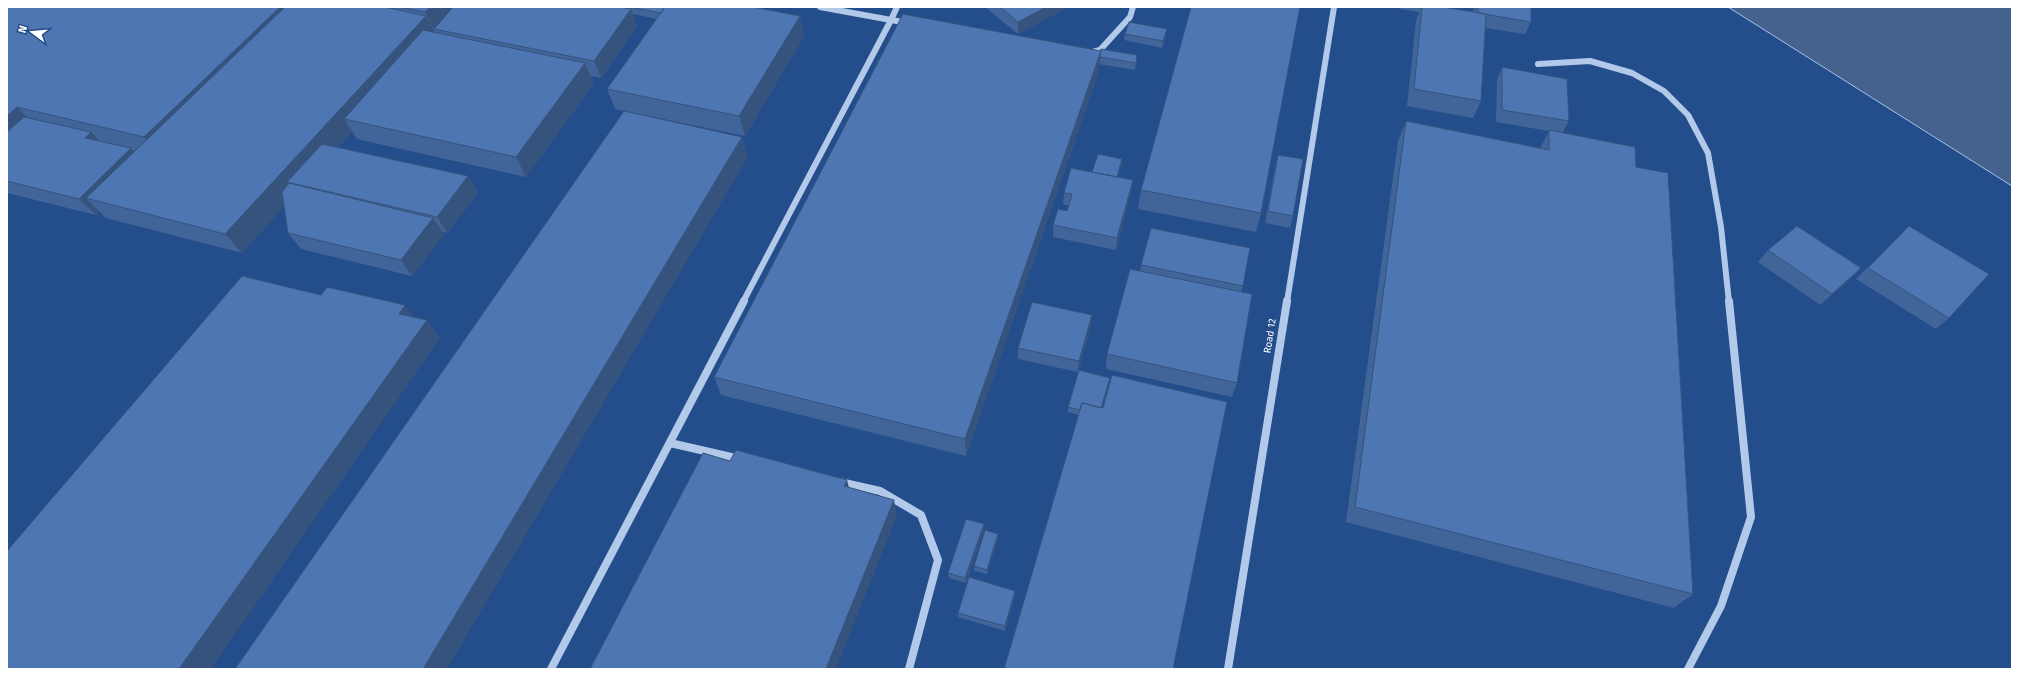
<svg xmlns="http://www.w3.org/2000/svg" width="2019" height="676" viewBox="0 0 2019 676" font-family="'Fira Sans',sans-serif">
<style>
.water{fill:#45618e;stroke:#a6c3eb}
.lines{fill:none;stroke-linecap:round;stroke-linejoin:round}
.minor-far1{stroke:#b2c9ea;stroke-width:6}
.minor{stroke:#b2c9ea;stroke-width:8}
.wall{fill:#426599}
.shaded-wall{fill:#36537d}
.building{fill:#4d76b2;stroke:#36537d}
.labels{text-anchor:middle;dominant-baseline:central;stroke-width:3;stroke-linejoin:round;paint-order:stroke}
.street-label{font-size:10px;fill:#fff;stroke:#244d8b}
</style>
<rect width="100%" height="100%" fill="#244d8b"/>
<!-- water -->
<path class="water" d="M1728,7H2012V186Z"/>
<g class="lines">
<!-- minor-far1 -->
<path class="minor-far1" d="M897,7L891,20L908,23
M1089,53L1100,50L1130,17L1133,7
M1538,64L1590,61L1632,73L1664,91L1688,115L1708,153L1721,227L1729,302
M743,302L891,20L820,7
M1287,302L1334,7"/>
<!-- minor -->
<path class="minor" d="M670,443L740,459
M840,482L880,491L921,515L938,560L909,669
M551,669L744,301
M1228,669L1287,301
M1688,669L1721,606L1751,517L1729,301"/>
</g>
<!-- wall -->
<path class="wall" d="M7,7H753L800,16L804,36L745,136L615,109L607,89L657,19L633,14L637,27L601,78L591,76L594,83L526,177L357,139L352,131L338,147L468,176L478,193L447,233L443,232L444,234L412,276L301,249L288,233L284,206L242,253L106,218L99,211L96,215L7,193Z
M985,7H1068L1018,34Z
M1401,7H1454V9L1473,12L1474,7H1531V22L1525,34L1485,28L1481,101L1473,118L1407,106L1416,21L1419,12L1400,9Z
M1125,34L1166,36L1162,48L1124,40Z
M1100,51L1137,55L1135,70L1099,64V71L966,456L721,395L714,377Z
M1502,67L1569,121L1562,133L1636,167L1693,594L1674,608L1346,522L1398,141L1406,121L1540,148L1549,131L1496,122L1497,80Z
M1278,155L1293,216L1290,228L1265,223L1275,167Z
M1122,159V165L1118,177L1131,192L1116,250L1053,237V225L1067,211L1069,205H1063L1064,193Z
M1141,190L1261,213L1256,232L1138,209Z
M1909,226L1949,318L1936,329L1856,279Z
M1768,250L1861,268L1849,280L1820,305L1758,262Z
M1141,265L1243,286L1241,292L1237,383L1232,397L1106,369L1107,354L1140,271Z
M1091,326L1078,372L1018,359V348Z
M1109,383L1102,408L1227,402L1078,415L1068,412V407Z
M984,529L966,583L949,578L948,573Z
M998,534V539L987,574L974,571V566Z
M1015,591V595L1005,631L958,617V613Z"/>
<!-- shaded-wall -->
<path class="shaded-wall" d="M280,7H309L162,157L144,137Z
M430,7H455L434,30L425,12Z
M1046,7H1068L1018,34V22Z
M631,9L637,27L601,78L594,61Z
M426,16L437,36L344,119L352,131L303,185L287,182L296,193L242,253L225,234Z
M800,16L804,36L745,136L739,116Z
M1167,29L1166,36L1162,48L1163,41Z
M1101,51L1099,71L966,456L965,439Z
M585,63L594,83L526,177L516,157Z
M17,107L38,127L7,154V116Z
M91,132L107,149L85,138Z
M742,137L748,157L447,669H423Z
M131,148L146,165L86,198L99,211L96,215L79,199Z
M1122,159V165L1115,186L1116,180Z
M468,176L478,193L447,233L437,217Z
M1133,180L1131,192L1116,250L1117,238Z
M433,218L444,234L412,276L401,260Z
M1861,268L1849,280L1820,305L1832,294Z
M405,305L419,323L399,314Z
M1092,315L1091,326L1078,372L1079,361Z
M427,320L440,338L211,669H179Z
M1110,378L1109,383L1099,421L1100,415Z
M847,480L851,496L844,486Z
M894,500L897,516L836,669H826Z
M984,524V529L966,583L965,578Z
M998,534V539L987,574V570Z
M1015,591V595L1005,631V626Z"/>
<!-- building -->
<path class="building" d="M7,7H280L144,137L17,107L7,116Z
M285,7H385L426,16L225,234L86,198Z
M399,7H430L425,12Z
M453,7H619L631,9L594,61L434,29Z
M629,7H665L661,13Z
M665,7H753L800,16L739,116L607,89Z
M1000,7H1046L1018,22Z
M1191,7H1300L1261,213L1141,190Z
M1422,7H1443L1486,14L1481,101L1414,89Z
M1478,7H1531V22L1478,13Z
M903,14L1101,51L965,439L714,377Z
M1129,22L1167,29L1163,41L1125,34Z
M423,30L585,63L516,157L344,119Z
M1101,49L1137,55L1136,63L1100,57Z
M1502,67L1567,79L1569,121L1502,110Z
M624,111L742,137L423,669H235Z
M24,117L91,132L85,138L131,148L79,199L7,181V132Z
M1406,121L1549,150V130L1635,147L1636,167L1668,173L1693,594L1355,507Z
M322,144L468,176L437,217L287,182Z
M1098,154L1122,159L1117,177L1092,172Z
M1278,155L1303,159L1293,216L1268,211Z
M1071,168L1133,180L1117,238L1053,225L1058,209L1067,211L1072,194L1064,193Z
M289,183L433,218L401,260L288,233L282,192Z
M1797,226L1861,268L1832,294L1768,250Z
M1909,226L1989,274L1949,318L1868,268Z
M1151,228L1250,248L1243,286L1141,265Z
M1130,269L1252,294L1237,383L1107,354Z
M242,276L321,295L327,287L405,305L399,314L427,320L179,669H7V551Z
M1032,302L1092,315L1079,361L1018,348Z
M1079,370L1110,378L1101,408L1082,403L1080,410L1068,407Z
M1112,375L1227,402L1173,669H1004L1082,403L1103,408Z
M736,450L847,480L844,486L894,500L826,669H590L703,453L730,461Z
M966,519L984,524L965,578L948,573Z
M985,530L998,534L987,570L974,566Z
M969,577L1015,591L1005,626L958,613Z"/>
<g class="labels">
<!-- street labels -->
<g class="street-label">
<text transform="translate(1270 336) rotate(-81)">Road 12</text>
</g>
</g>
<!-- border -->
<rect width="2019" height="676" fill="none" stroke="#ffffff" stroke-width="16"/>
<!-- north arrow -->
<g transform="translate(32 32) rotate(286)" stroke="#244d8b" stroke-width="3" paint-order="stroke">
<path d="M0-3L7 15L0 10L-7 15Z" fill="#ffffff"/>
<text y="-6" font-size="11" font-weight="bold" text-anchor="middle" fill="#ffffff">N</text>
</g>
</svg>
